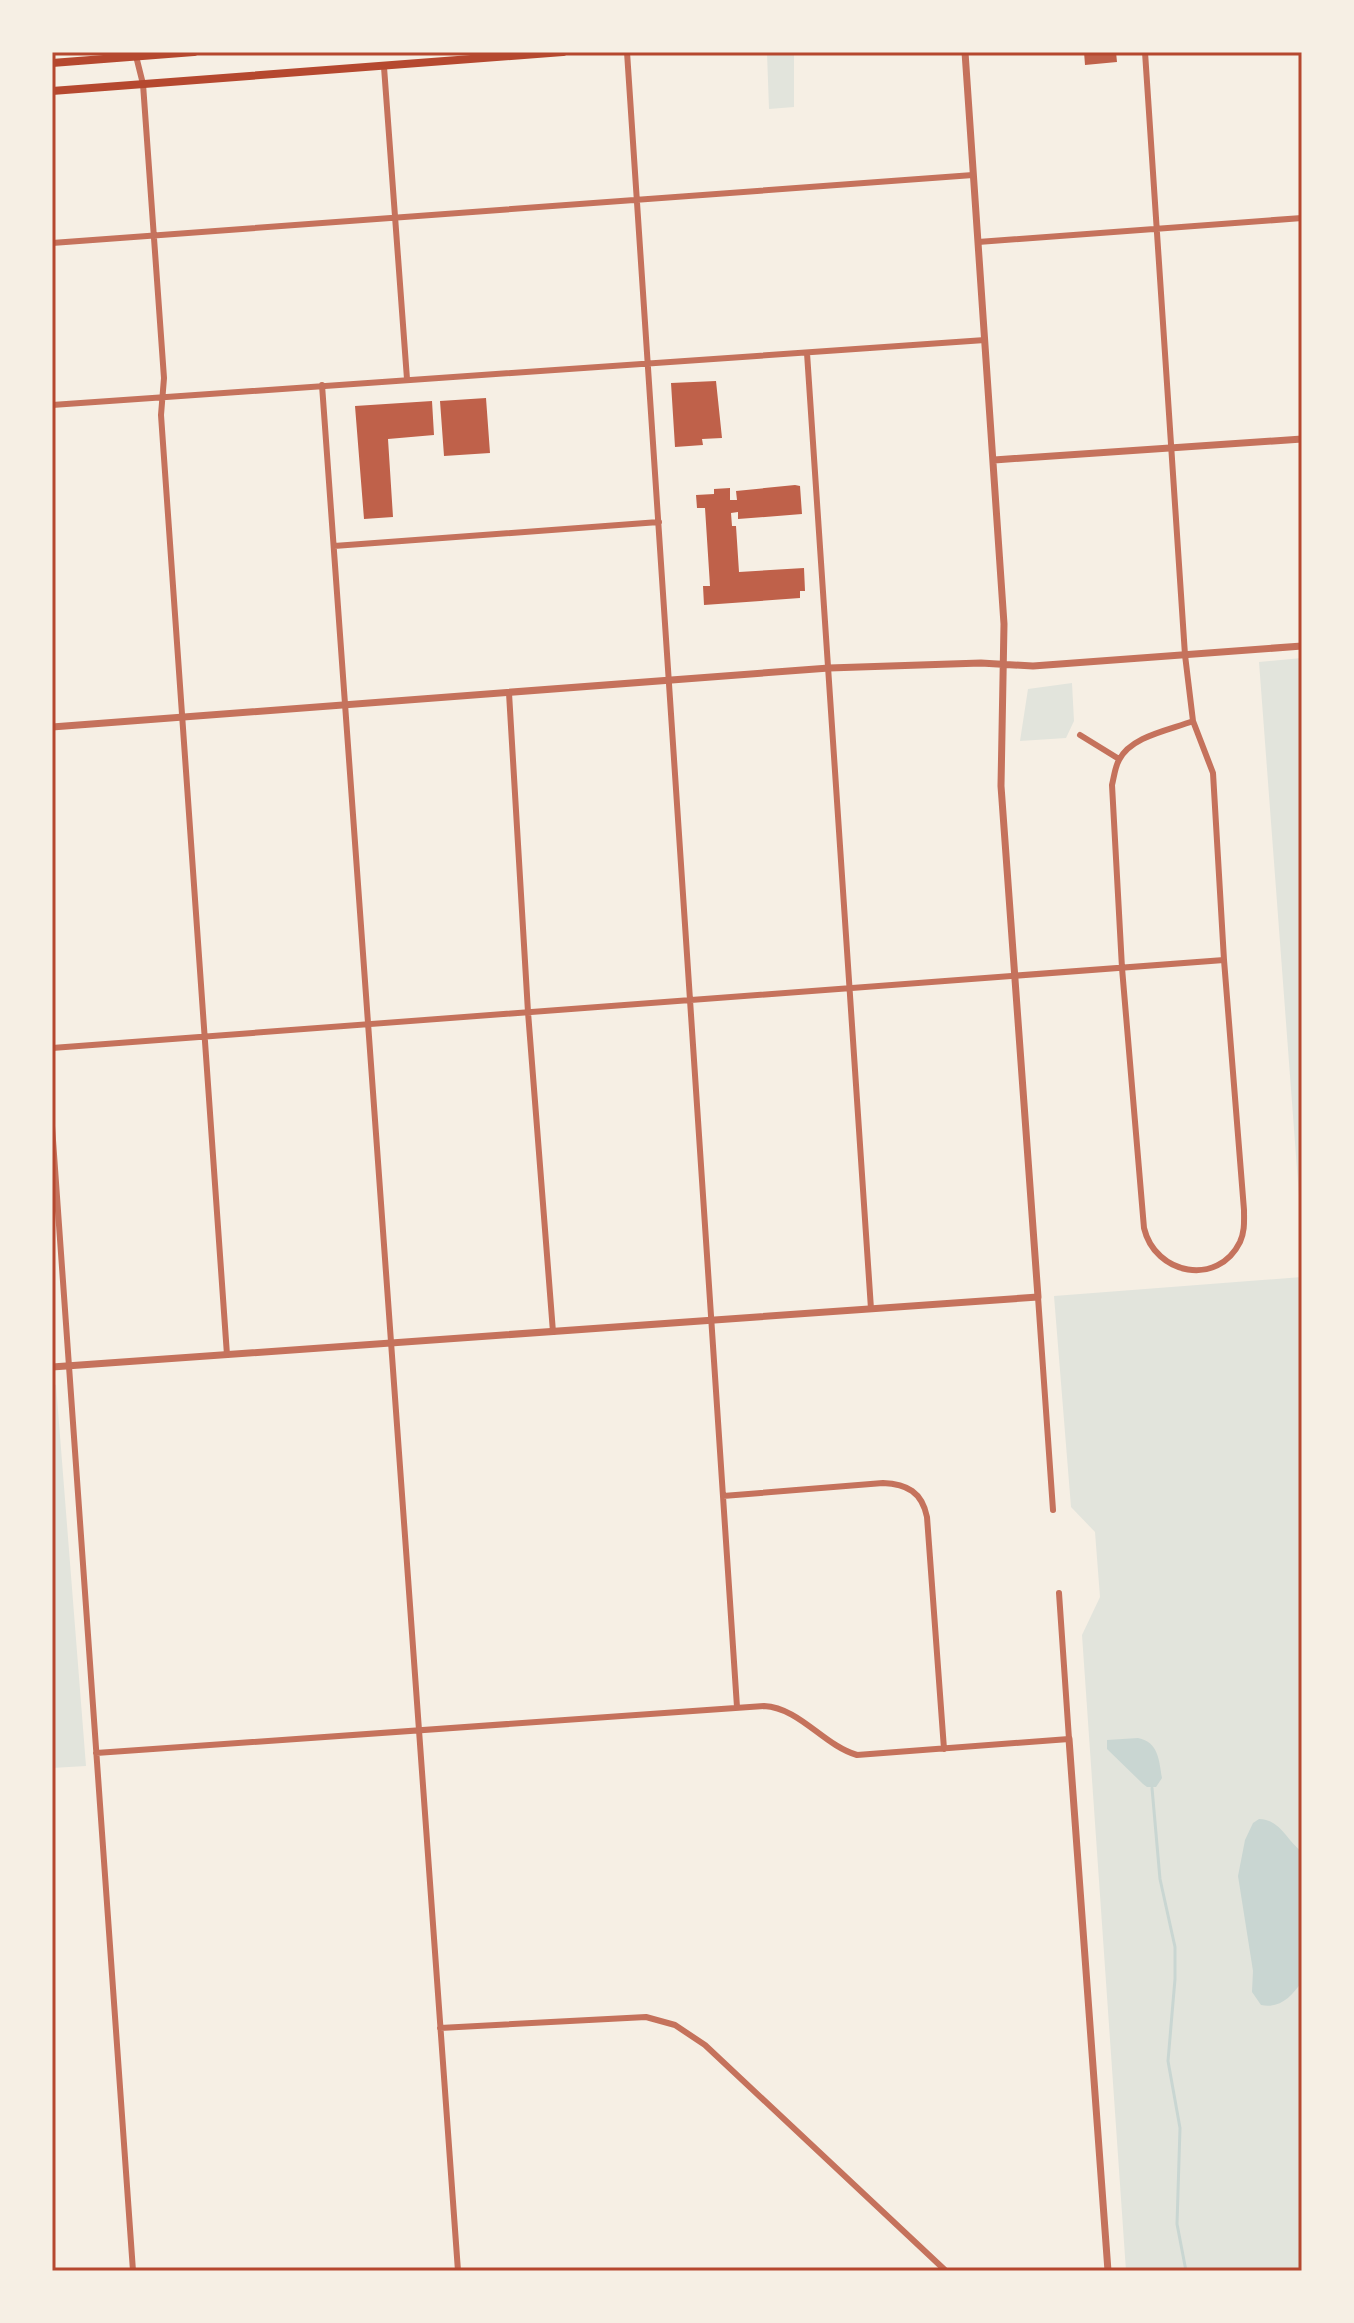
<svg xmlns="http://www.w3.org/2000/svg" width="1354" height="2323" viewBox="0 0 1354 2323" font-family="'Zilla Slab',serif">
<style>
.green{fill:#e2e4dc}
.water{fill:#c9d6d2}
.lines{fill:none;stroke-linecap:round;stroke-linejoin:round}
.stream{stroke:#c9d6d2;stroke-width:3}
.building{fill:#bf614a}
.minor{stroke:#c5725c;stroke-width:6}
.tertiary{stroke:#c5725c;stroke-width:7}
.secondary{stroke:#b5482f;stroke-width:8}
.neatline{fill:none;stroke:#b5482f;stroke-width:3}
</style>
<rect width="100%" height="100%" fill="#f6efe4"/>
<!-- green -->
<path class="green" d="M794,52V107L769,109L767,53Z
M1302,658V1236L1259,662Z
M1072,683L1074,721L1066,738L1020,741L1028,689Z
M1302,1277V2271H1126L1082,1635L1100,1597L1095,1532L1071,1507L1054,1296Z
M52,1383L56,1385L86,1766L52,1768Z"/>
<!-- water -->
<path class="water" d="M1138,1738C1159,1742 1159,1761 1162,1778L1156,1787H1147L1143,1784L1107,1749V1740Z
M1259,1819C1280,1819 1287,1841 1302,1852V1982C1291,1996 1281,2009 1261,2005L1252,1992L1253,1971L1238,1876L1245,1840L1253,1823Z"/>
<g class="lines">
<!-- stream -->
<path class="stream" d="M1152,1788L1160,1879L1175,1947V1979L1168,2061L1180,2128L1177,2224L1186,2271"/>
</g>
<!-- building -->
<path class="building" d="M1084,52H1116L1117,62L1085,65Z
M716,381L722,438L702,439L703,445L675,447L671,383Z
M486,398L490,453L444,456L440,401Z
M432,401L434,435L388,439L393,517L364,519L355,406Z
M795,485L800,486L802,514L738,519V512L731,513L732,526H736L739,572L804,568L805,591H800V598L704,605L703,586H710L705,508H697L696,495L714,494V489L730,488V500H737L736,491Z"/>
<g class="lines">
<!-- minor -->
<path class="minor" d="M135,52L143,84L164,378L161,415L227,1355
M627,52L737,1707
M1145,52L1185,655L1193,721L1213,773L1224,960L1244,1210C1244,1221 1245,1231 1240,1242C1218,1287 1155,1275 1144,1228L1122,968L1112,785C1114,777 1115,767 1119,760C1131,736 1170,730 1193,721
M384,67L407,379
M978,242L1302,218
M52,243L973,175
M807,353L871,1309
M322,385L458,2271
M52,405L985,340
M334,546L659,522
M509,693L528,1012L553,1332
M1080,735L1119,759
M52,1048L1224,960
M52,1126L133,2271
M1038,1297L1053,1510
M723,1496L883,1483C907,1484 922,1492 927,1517L944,1749
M96,1753L764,1706C800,1708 823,1745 857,1755L1069,1739L1059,1593
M440,2028L646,2017L675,2025L705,2045L946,2271"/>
<!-- tertiary -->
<path class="tertiary" d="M994,460L1302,439
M52,727L829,668L981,663L1033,666L1302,646
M52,1367L1038,1297L1001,786L1004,624L965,52
M1069,1739L1108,2271"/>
<!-- secondary -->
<path class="secondary" d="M52,63L194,52
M52,91L563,52"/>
</g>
<!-- border -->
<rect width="1354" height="2323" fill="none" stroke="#f6efe4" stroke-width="108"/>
<rect x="54" y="54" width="1246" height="2215" class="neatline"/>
</svg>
